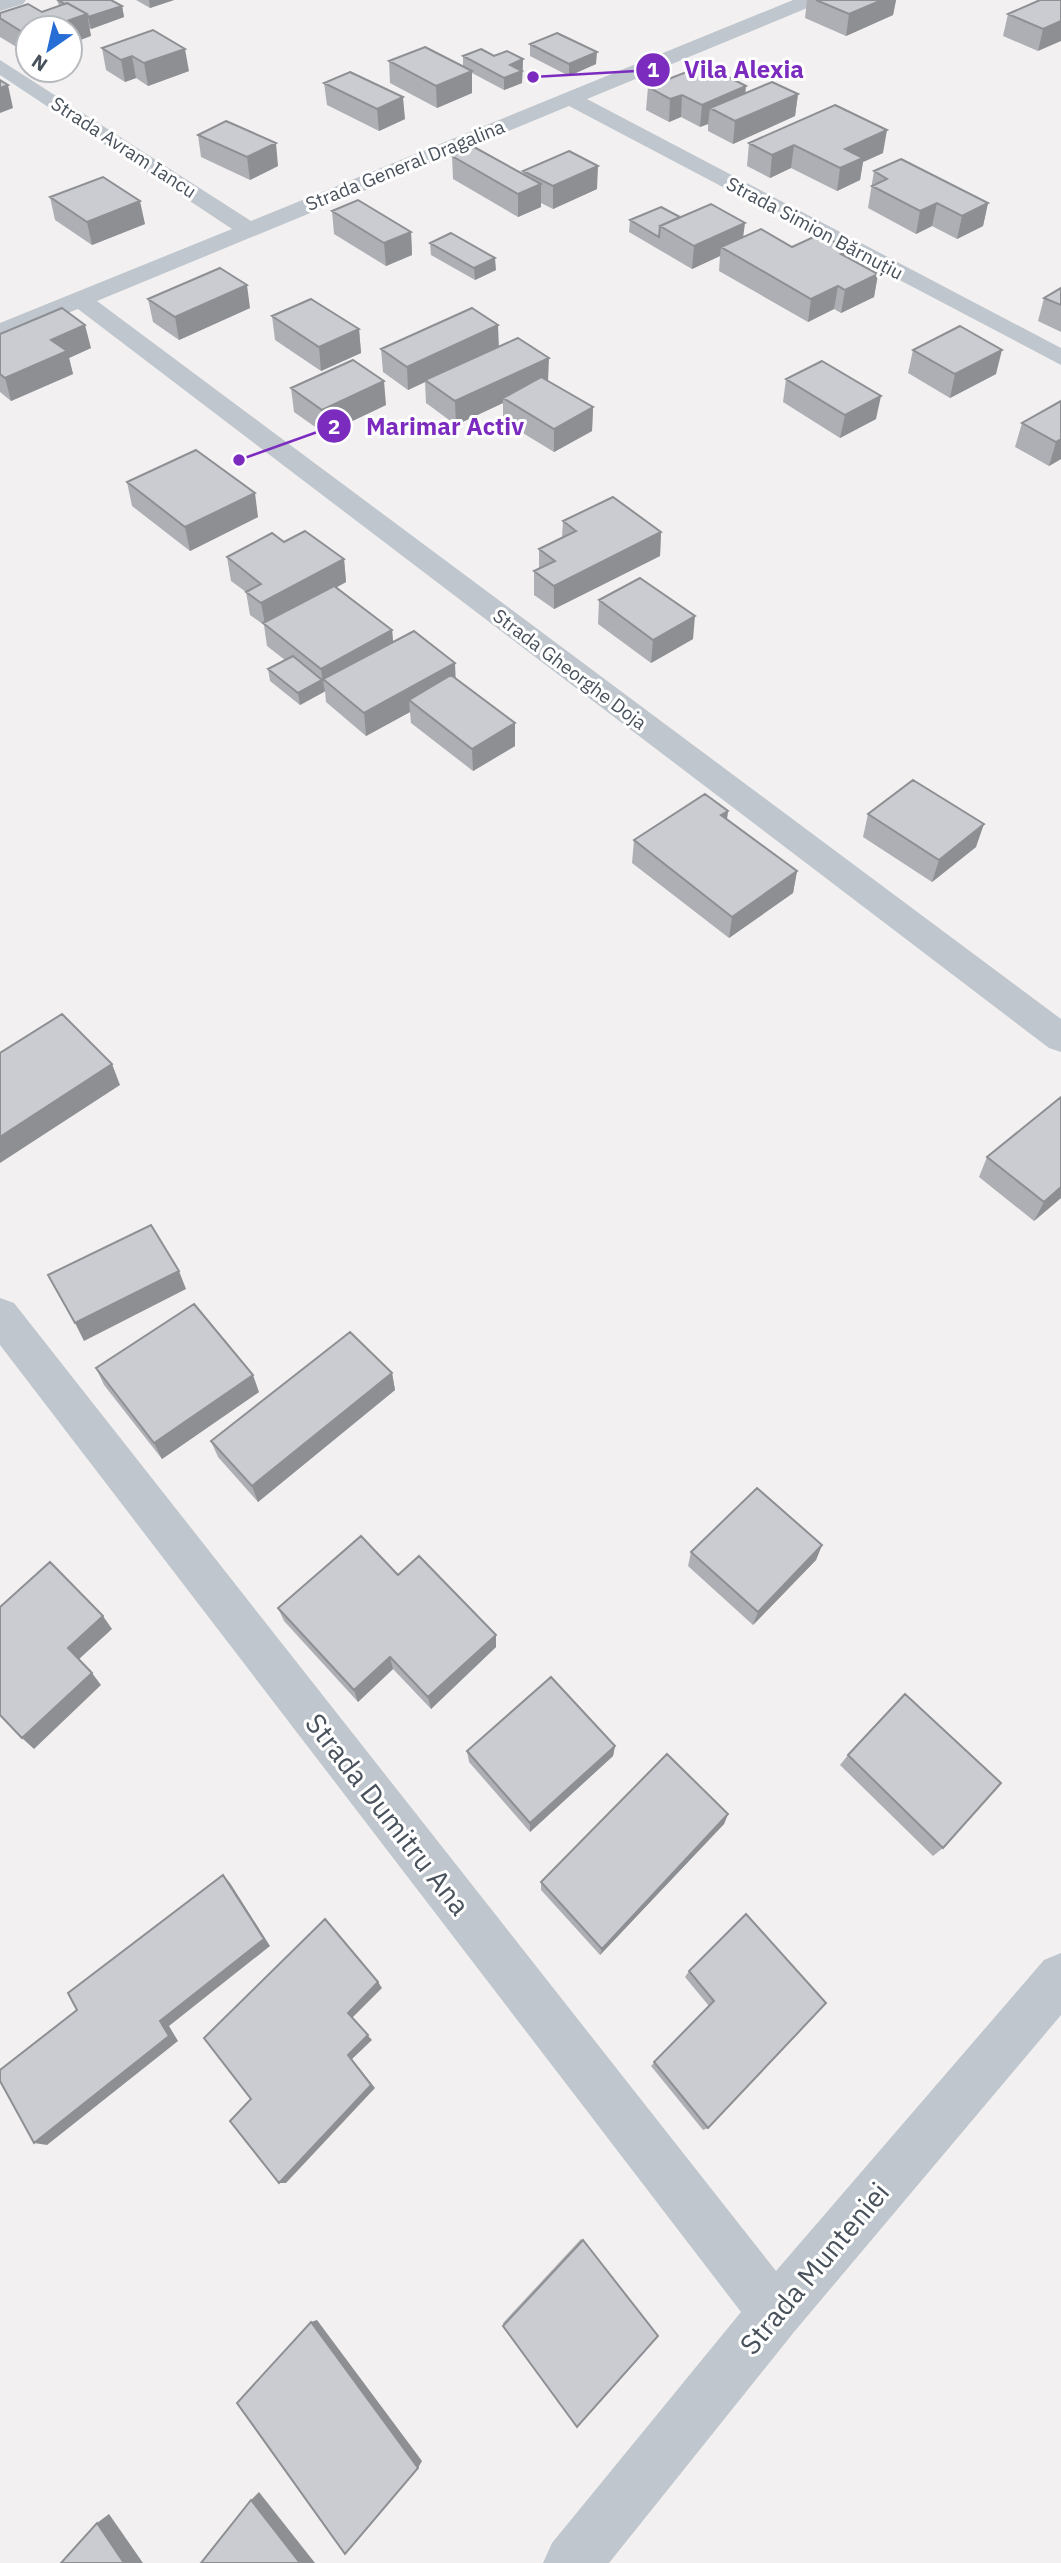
<svg xmlns="http://www.w3.org/2000/svg" width="1061" height="2563" viewBox="0 0 1061 2563" font-family="'IBM Plex Sans',sans-serif">
<style>
.lines{fill:none;stroke-linecap:round;stroke-linejoin:round}
.minor{fill:#bfc6cd;fill-rule:evenodd}
.wall{fill:#aeafb5}
.shaded-wall{fill:#8d8f93}
.building{fill:#caccd2;stroke:#8d8f93;stroke-width:2}
.labels{text-anchor:middle;dominant-baseline:central;stroke-width:6;stroke-linejoin:round;paint-order:stroke}
.far-street-label{font-size:19px;fill:#49525c;stroke:#fff}
.near-street-label{font-size:28px;fill:#49525c;stroke:#fff}
.leader{fill:none;stroke:#7b2cbf;stroke-width:2.5}
.callout-dot{fill:#7b2cbf;stroke:#fff;stroke-width:2.5}
.mark-label{font-size:21px;text-anchor:middle;font-weight:bold;fill:#fff}
.callout-label{font-size:24px;text-anchor:middle;font-weight:bold;fill:#7b2cbf;stroke:#fff;stroke-width:6;stroke-linejoin:round;paint-order:stroke}
</style>
<rect width="100%" height="100%" fill="#f2f0f0"/>
<g class="lines">
<!-- minor -->
<path class="minor" d="M0,0H26L23,4L0,11Z
M793,0H820L817,4L587,99L1061,348V365L569,106L97,301L1061,1019V1052L1049,1048L78,309L0,339V323L232,229L0,75V60L251,221Z
M0,1298L14,1303L776,2271L1044,1960L1061,1953V2015L794,2332L609,2563H543L552,2543L741,2312L0,1345Z"/>
</g>
<!-- wall -->
<path class="wall" d="M57,0L122,6L124,17L91,29L89,28L91,36L28,28V54L0,37V13L42,12L59,6Z
M136,0H174L150,8Z
M807,0H896L893,15L846,36L805,18Z
M1061,0L1038,51L1003,36L1008,14Z
M530,44L596,64L569,76L530,56Z
M102,48L189,71L148,86L136,78L125,82L106,70Z
M463,56L523,59L522,83L504,90L472,73V93L437,108L390,83L389,61L463,67Z
M695,74L745,93L798,94L795,116L733,144L708,131V124L700,127L681,117L669,122L646,110L648,87Z
M324,83L405,119L379,131L327,105Z
M835,105L883,153L863,162L860,180L837,191L791,168L770,178L747,166L749,143Z
M198,135L278,166L250,180L201,157Z
M452,156L523,174V171L597,189L553,209L541,203V207L518,217L453,179Z
M874,171L988,203L983,226L957,239L932,226L916,234L868,208Z
M50,197L145,224L92,245L55,220Z
M332,211L411,232L412,255L386,266L334,234Z
M680,217L743,237L848,257L878,274L874,297L841,313L834,309L808,322L719,271L720,256L692,269L629,232L630,220Z
M430,243L496,270L475,280L431,255Z
M1061,288V332L1038,321L1044,298Z
M148,299L250,308L179,340L153,322Z
M272,316L359,329L361,353L321,371L275,340Z
M498,325V347L548,382L593,407L592,431L554,452L503,421V403L456,425L426,403L425,382L408,390L383,372L381,349Z
M0,334L91,348L69,358L73,374L11,401L0,392Z
M913,350L996,374L950,398L908,373Z
M786,379L876,419L840,438L783,402Z
M291,388L386,405L325,434L294,412Z
M1061,401V459L1049,466L1015,447L1022,423Z
M127,482L258,517L190,551L132,506Z
M563,521L661,532L660,556L554,609L534,595V571L539,569V549L562,537Z
M284,542L344,559L346,582L337,587L392,630L393,642L456,678L515,746L473,771L411,723L410,712L366,736L326,702L325,691L300,705L270,681L268,669L285,660L267,646L264,625L250,615L246,592L231,581L227,557Z
M599,600L693,639L651,663L598,624Z
M728,811L727,819L797,871L793,893L729,938L632,863L634,840Z
M868,814L976,847L932,882L863,837Z
M1061,1097V1198L1034,1221L979,1177L987,1157Z
M96,1368L259,1392L162,1459L104,1385Z
M392,1373L395,1390L258,1502L218,1457L211,1441Z
M822,1545L816,1560L753,1625L688,1566L691,1552Z
M398,1575L496,1635V1647L431,1709L393,1669L358,1702L284,1621L278,1608Z
M615,1746L613,1756L530,1832L469,1762L467,1751Z
M848,1755L943,1848L933,1856L840,1765Z
M728,1814L724,1824L600,1955L541,1890V1882Z
M746,1914L708,2128L703,2130L651,2066L709,2006L685,1977L689,1971Z
M581,2239L583,2240L503,2326V2323Z"/>
<!-- shaded-wall -->
<path class="shaded-wall" d="M149,0H174L150,8Z
M882,0H896L893,15L846,36L849,14Z
M122,6L124,17L91,29L88,17Z
M87,14L91,36L70,44V28H47Z
M1061,21V41L1038,51L1043,29Z
M185,49L189,71L148,86L144,63Z
M597,52L596,64L569,76V64Z
M132,56L136,78L125,82L121,60Z
M523,59L522,83L504,90V78L510,65Z
M472,71V93L437,108L436,86Z
M8,85L13,108L0,113V88Z
M746,86L744,109L710,108L708,124L700,127L702,105Z
M798,94L795,116L733,144L735,121Z
M682,95L681,117L669,122L670,99Z
M403,97L405,119L379,131L377,109Z
M887,130L883,153L863,162L860,180L837,191L840,168L845,149Z
M276,143L278,166L250,180L247,157Z
M794,145L791,168L770,178L772,155Z
M598,166L597,189L553,209V186Z
M541,184V207L518,217V194Z
M140,201L145,224L92,245L87,222Z
M937,203L932,226L916,234L920,211Z
M988,203L983,226L957,239L962,216Z
M745,223L742,246L721,247L720,256L692,269L694,246Z
M411,232L412,255L386,266L384,243Z
M850,250L846,273L841,254Z
M495,258L496,270L475,280L474,268Z
M878,274L874,297L841,313L845,290Z
M247,285L250,308L179,340L175,317Z
M838,286L834,309L808,322L811,299Z
M85,325L91,348L69,358L73,374L11,401L5,378L51,340Z
M498,325L499,348L425,380V382L408,390L407,367Z
M359,329L361,353L321,371L319,347Z
M1002,350L996,374L950,398L955,374Z
M549,358L548,382L503,398V403L456,425L455,401Z
M384,381L386,405L325,434L322,410Z
M881,396L876,419L840,438L845,415Z
M593,407L592,431L554,452V429Z
M1061,439V459L1049,466L1056,442Z
M255,493L258,517L190,551L185,527Z
M661,532L660,556L554,609V586Z
M344,559L346,582L267,626L265,624L261,603Z
M695,616L693,639L651,663L653,640Z
M392,630L394,653L323,679L325,691L324,692L321,669Z
M455,663L456,686L409,700L410,712L366,736L364,713Z
M322,680L324,692L300,705L298,693Z
M515,723V746L473,771L472,749Z
M728,811L725,833L721,815Z
M984,824L976,847L932,882L939,860Z
M797,871L793,893L729,938L732,917Z
M112,1064L120,1085L0,1163V1137Z
M1061,1187V1198L1034,1221L1044,1202Z
M179,1271L186,1289L84,1341L75,1323Z
M392,1373L395,1390L258,1502L252,1486Z
M253,1375L259,1392L162,1459L154,1443Z
M822,1545L816,1560L753,1625L758,1612Z
M103,1616L112,1629L78,1660L68,1648Z
M496,1635V1647L431,1709L428,1697Z
M390,1657L393,1669L358,1702L354,1690Z
M92,1673L101,1685L34,1749L22,1738Z
M615,1746L613,1756L530,1832V1823Z
M728,1814L724,1824L600,1955L602,1949Z
M223,1875L230,1883L270,1946L169,2026L178,2041L47,2145L34,2143L160,2021Z
M378,1982L382,1988L352,2018L372,2040L352,2059L375,2088L286,2183H279L348,2013Z
M317,2320L422,2461L418,2468L311,2322Z
M259,2492L315,2563H300L251,2500Z
M109,2514L143,2563H124L97,2523Z"/>
<!-- building -->
<path class="building" d="M58,0H111L122,6L88,17L87,14L67,3L65,4Z
M816,0H882L849,14Z
M1040,0H1061V21L1043,29L1008,14Z
M67,3L87,14L47,28H28V34L27,35L0,18V13L28,4L42,12Z
M153,30L185,49L144,63L132,56L121,60L102,48Z
M557,33L597,52L569,64L530,44Z
M425,47L472,71L436,86L389,61Z
M481,49L494,56L507,51L523,59L510,65L522,71L504,78L463,56Z
M711,68L746,86L702,105L682,95L670,99L648,87L689,71L695,74Z
M350,72L403,97L377,109L324,83Z
M0,80L8,85L0,88Z
M772,82L798,94L735,121L710,108Z
M835,105L887,130L845,149L863,158L840,168L794,145L772,155L749,143Z
M226,121L276,143L247,157L198,135Z
M474,147L541,184L518,194L452,156Z
M569,151L598,166L553,186L523,171Z
M901,159L988,203L962,216L937,203L920,211L872,186L887,179L874,171Z
M103,177L140,201L87,222L50,197Z
M358,200L411,232L384,243L332,211Z
M711,204L745,223L694,246L660,226Z
M661,207L680,217L660,226L659,237L630,220Z
M761,229L792,247L820,234L850,250L841,254L878,274L845,290L838,286L811,299L721,247Z
M451,233L495,258L474,268L430,243Z
M220,268L247,285L175,317L148,299Z
M1061,288V305L1044,298Z
M311,299L359,329L319,347L272,316Z
M62,308L85,325L51,340L67,351L5,378L0,374V334Z
M472,308L498,325L407,367L381,349Z
M960,326L1002,350L955,374L913,350Z
M518,338L549,358L455,401L425,380Z
M353,360L384,381L322,410L291,388Z
M822,361L881,396L845,415L786,379Z
M541,377L593,407L554,429L503,398Z
M1061,401V439L1056,442L1022,423Z
M196,450L255,493L185,527L127,482Z
M613,497L661,532L554,586L534,571L555,561L539,549L576,531L563,521Z
M305,531L344,559L261,603L246,592L261,584L227,557L272,533L284,542Z
M640,578L695,616L653,640L599,600Z
M334,586L392,630L321,669L263,623Z
M414,631L455,663L364,713L323,679Z
M293,656L322,680L298,693L268,669Z
M451,675L515,723L472,749L409,700Z
M913,780L984,824L939,860L868,814Z
M705,794L728,811L721,815L797,871L732,917L634,840Z
M62,1014L112,1064L0,1137V1053Z
M1061,1097V1187L1044,1202L987,1157Z
M151,1225L179,1271L75,1323L48,1275Z
M194,1304L253,1375L154,1443L96,1368Z
M350,1332L392,1373L252,1486L211,1441Z
M757,1488L822,1545L758,1612L691,1552Z
M361,1536L398,1575L419,1556L496,1635L428,1697L390,1657L354,1690L278,1608Z
M50,1562L103,1616L68,1648L92,1673L22,1738L0,1715V1607Z
M551,1677L615,1746L530,1823L467,1751Z
M905,1694L1001,1783L943,1848L848,1755Z
M667,1754L728,1814L602,1949L541,1882Z
M223,1875L264,1939L160,2021L169,2036L34,2143L0,2081V2070L77,2010L68,1993Z
M746,1914L826,2003L708,2128L654,2062L714,2001L689,1971Z
M325,1919L378,1982L348,2013L368,2035L348,2055L371,2085L279,2183L230,2121L251,2099L204,2038Z
M583,2240L658,2336L577,2427L503,2326Z
M311,2322L418,2468L345,2554L237,2403Z
M251,2500L300,2563H201Z
M97,2523L124,2563H61Z"/>
<g class="labels">
<!-- far-street labels -->
<g class="far-street-label">
<text transform="translate(124 147) rotate(33)">Strada Avram Iancu</text>
<text transform="translate(405 165) rotate(-22)">Strada General Dragalina</text>
<text transform="translate(815 228) rotate(28)">Strada Simion Bărnuțiu</text>
<text transform="translate(570 669) rotate(37)">Strada Gheorghe Doja</text>
</g>
<!-- near-street labels -->
<g class="near-street-label">
<text transform="translate(388 1814) rotate(52)">Strada Dumitru Ana</text>
<text transform="translate(814 2268) rotate(-50)">Strada Munteniei</text>
</g>
</g>
<!-- callouts -->
<path class="leader" d="M533 77L653 70M239 460L334 426"/>
<g class="callout-dot">
<circle cx="533" cy="77" r="7"/>
<circle cx="239" cy="460" r="7"/>
<circle cx="653" cy="70" r="18"/>
<circle cx="334" cy="426" r="18"/>
</g>
<g class="mark-label">
<text x="653" y="77">1</text>
<text x="334" y="434">2</text>
</g>
<g class="callout-label">
<text x="744" y="78">Vila Alexia</text>
<text x="445" y="435">Marimar Activ</text>
</g>
<!-- north arrow -->
<g transform="translate(49 49) rotate(214)"><circle r="33" fill="#ffffff" stroke="#b6babe" stroke-width="2"/>
<path d="M0-5L12 26L0 18L-12 26Z" fill="#266dd5"/>
<text y="-10" font-size="19" font-weight="bold" text-anchor="middle" fill="#49525c">N</text>
</g>
</svg>
